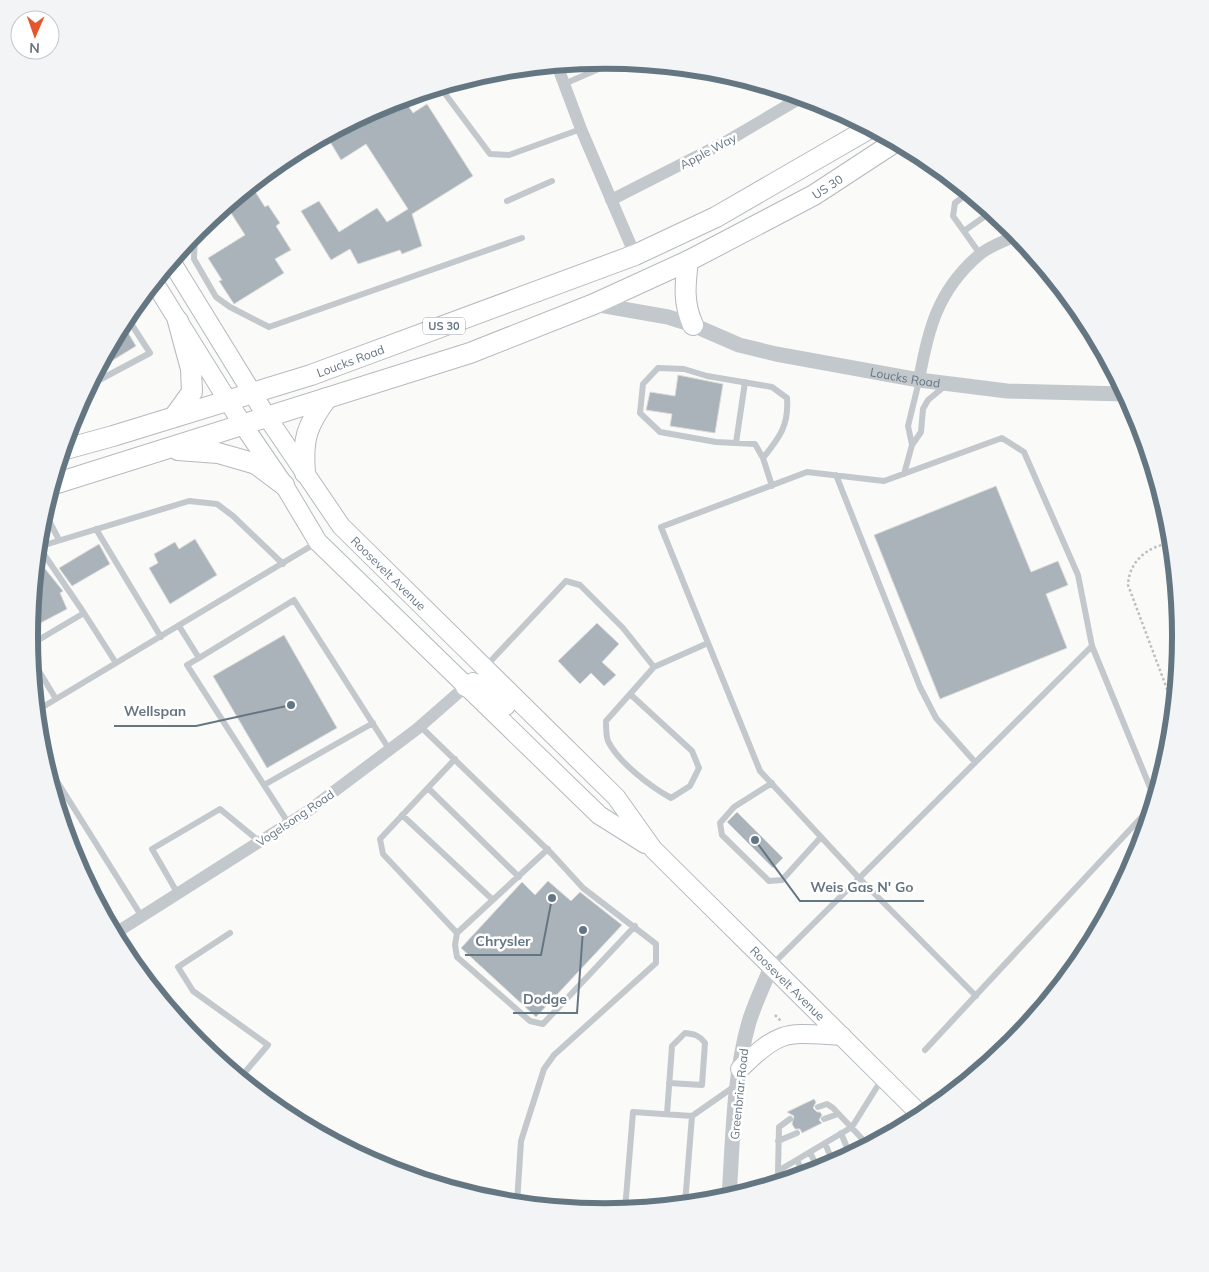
<svg xmlns="http://www.w3.org/2000/svg" width="1209" height="1272" viewBox="0 0 1209 1272" font-family="Mulish,sans-serif">
<style>
.building{fill:#aab3b9;stroke:#dcdcda}
.lines{fill:none;stroke-linecap:round;stroke-linejoin:round}
.secondary-casing{stroke:#b3babf;stroke-width:20}
.trunk-casing{stroke:#b4b9bd;stroke-width:22}
.path{stroke:#bbbfc2;stroke-width:2.5;stroke-dasharray:2.5 2.5;stroke-linecap:butt}
.service{stroke:#c3c8cc;stroke-width:6}
.minor{stroke:#c3c8cc;stroke-width:12}
.tertiary{stroke:#c3c8cc;stroke-width:15}
.secondary{stroke:#fff;stroke-width:18}
.trunk{stroke:#fff;stroke-width:20}
.labels{text-anchor:middle;dominant-baseline:central;stroke-width:5;stroke-linejoin:round;paint-order:stroke}
.shield{fill:#fff;stroke:#939fa8;stroke-width:1}
.shield-label{font-size:11px;font-weight:bold;fill:#657683}
.street-label{font-size:12px;fill:#657683;stroke:#fff}
.rim{fill:none;stroke:#657683;stroke-width:6}
.leader{fill:none;stroke:#657683;stroke-width:2}
.callout-dot{fill:#657683;stroke:#fff;stroke-width:2}
.callout-label{font-size:14px;text-anchor:middle;font-weight:bold;fill:#657683;stroke:#fff;stroke-width:5;stroke-linejoin:round;paint-order:stroke}
</style>
<rect width="100%" height="100%" fill="#fafaf8"/>
<!-- building -->
<path class="building" d="M403,98L413,113L427,104L473,176L412,214L422,246L402,254L400,250L358,264L350,249L331,260L301,211L319,201L339,232L377,208L387,222L408,209L366,144L341,160L326,135L384,104Z
M251,185L265,207L268,205L280,223L276,226L291,250L275,259L284,273L234,304L219,281L222,280L208,258L245,235L226,205Z
M127,331L136,346L97,370L114,339Z
M678,375L723,384L715,433L670,426L672,414L646,410L650,392L675,396Z
M996,486L1031,572L1058,561L1068,585L1046,594L1067,648L940,699L874,535Z
M195,539L217,575L170,604L149,568L158,563L154,554L175,542L179,549Z
M99,544L110,564L72,586L59,568Z
M42,565L63,591L60,593L67,609L29,629L35,570Z
M597,623L619,644L602,662L616,675L604,686L591,673L580,684L558,661Z
M284,635L337,728L267,768L213,676Z
M737,812L783,858L773,868L727,822Z
M548,881L571,901L580,892L622,925L536,1017L461,948L522,882L535,895Z
M814,1099L816,1102L813,1108L817,1112H820L822,1115L819,1120L822,1123L802,1133L800,1129H795L792,1124L794,1116L787,1112Z"/>
<g class="lines">
<defs>
<g id="secondary">
<path id="s2" d="M171,261L267,417L341,526L616,797L653,849L922,1116"/>
<path d="M154,282L243,425L284,485L318,542L599,815L645,844"/>
<path d="M465,687L473,682L489,689L506,706"/>
<path d="M740,1069C781,1028 787,1033 842,1036"/>
</g>
<g id="trunk">
<path d="M688,261C685,285 683,303 693,325"/>
<path d="M174,417L192,392L191,369L178,321"/>
<path id="s3" d="M62,450L113,436L311,375L635,255L716,217L870,128"/>
<path d="M178,450L218,453L256,464L284,485"/>
<path d="M305,473C302,439 307,425 327,398"/>
<path id="s4" d="M51,485L470,353L594,304L688,261L814,195L895,142"/>
</g>
</defs>
<!-- secondary casing -->
<use href="#secondary" class="secondary-casing"/>
<!-- trunk casing -->
<use href="#trunk" class="trunk-casing"/>
<!-- path -->
<path class="path" d="M1171,543C1148,546 1129,561 1128,585L1173,705
M775,1015L781,1021"/>
<!-- service -->
<path class="service" d="M564,84L617,61
M440,87L490,154L509,155L581,129
M968,193L955,203L953,216L980,254
M507,201L552,181
M964,231L991,212
M195,232L194,259L216,297L230,307L269,327L522,238
M196,232L224,216L220,210
M88,386L150,353L130,322L122,323
M736,443L745,382
M912,445L908,426L919,381
M763,458C780,437 789,425 787,398L772,387L707,376L684,369L658,368L643,384L640,413L660,432L716,442L755,444L763,458L772,486
M904,474L912,445L921,432L923,409L928,400L945,386
M836,475L920,687L936,718L975,762
M44,511L59,540
M96,529L161,637
M38,547L189,501L217,504L233,516L283,564
M39,547L84,613
M179,626L199,658L294,600L389,749
M30,645L84,613L116,663
M31,658L56,699
M199,658L187,665L289,824
M486,666L566,581L580,585L623,628L654,667L708,643
M630,694L692,751L699,768L690,786L671,798C651,787 618,762 608,741C606,736 606,727 606,721L654,667
M36,711L316,543
M420,726L552,854L583,888L656,944V963L554,1055L544,1069L521,1141L517,1203
M455,759L380,839L383,854L457,933L455,945L457,957L530,1021L543,1024L635,926
M50,770L142,917
M772,783L734,807L720,823L722,835L769,881L782,880L821,837
M264,785L373,723
M428,788L519,877
M402,815L493,900
M178,894L152,849L220,809L260,842
M230,933L178,967L193,991L268,1045L240,1078
M457,933L548,849
M772,965L1092,646
M976,996L859,878L760,771L661,527L807,472L884,481L1002,438L1024,452L1078,575L1092,646L1154,797
M925,1050L1151,807
M818,1107L827,1104L833,1108L868,1145
M667,1114L672,1046L685,1033C694,1034 699,1035 705,1043L702,1085L669,1083
M824,1119L838,1114
M841,1133L848,1150
M778,1141L797,1133
M825,1143L831,1158
M810,1152L816,1165
M797,1160L802,1171
M778,1171L779,1127L790,1119
M779,1182L778,1171L852,1127L882,1079
M685,1204L692,1116
M625,1210L633,1112L692,1116L735,1086"/>
<!-- minor -->
<path class="minor" d="M557,65L581,129L635,255
M611,200L729,140L802,97
M919,380C928,329 938,290 979,255C989,246 1005,241 1017,235
M114,934L308,811L417,729L465,687"/>
<!-- tertiary -->
<g class="tertiary">
<path id="s1" d="M594,304L668,317L693,325L739,345L776,354L919,380L1007,391L1125,394"/>
<path d="M729,1197C733,1139 733,1078 749,1022C755,1003 764,984 772,965"/>
</g>
<!-- secondary -->
<use href="#secondary" class="secondary"/>
<!-- trunk -->
<use href="#trunk" class="trunk"/>
</g>
<g class="labels">
<!-- shield labels -->
<rect class="shield" x="423" y="317.5" width="42" height="17" rx="4"/>
<g class="shield-label">
<text x="444" y="326">US 30</text>
</g>
<!-- street labels -->
<g class="street-label">
<text transform="translate(708 151) rotate(-28)">Apple Way</text>
<text stroke="none"><textPath href="#s4" startOffset="834">US 30</textPath></text>
<text stroke="none"><textPath href="#s3" startOffset="302">Loucks Road</textPath></text>
<text stroke="none"><textPath href="#s1" startOffset="321">Loucks Road</textPath></text>
<text stroke="none"><textPath href="#s2" startOffset="382">Roosevelt Avenue</textPath></text>
<text transform="translate(295 818) rotate(-34)">Vogelsong Road</text>
<text stroke="none"><textPath href="#s2" startOffset="955">Roosevelt Avenue</textPath></text>
<text transform="translate(739 1094) rotate(-84)">Greenbriar Road</text>
</g>
</g>
<!-- crop -->
<path d="M0 0H1209V1272H0ZM38 636a567 567 0 1 1 1134 0a567 567 0 1 1-1134 0Z" fill="#f3f4f5" fill-rule="evenodd"/>
<path class="rim" d="M38 636a567 567 0 1 1 1134 0a567 567 0 1 1-1134 0Z"/>
<!-- callouts -->
<path class="leader" d="M291 705L196 726H114M755 840L800 901H924M552 898L541 955H465M583 930L577 1013H513"/>
<g class="callout-dot">
<circle cx="291" cy="705" r="5"/>
<circle cx="755" cy="840" r="5"/>
<circle cx="552" cy="898" r="5"/>
<circle cx="583" cy="930" r="5"/>
</g>
<g class="callout-label">
<text x="155" y="716">Wellspan</text>
<text x="862" y="892">Weis Gas N' Go</text>
<text x="503" y="946">Chrysler</text>
<text x="545" y="1004">Dodge</text>
</g>
<!-- north arrow -->
<g transform="translate(35 35) rotate(182)"><circle r="24" fill="#ffffff" stroke="#c1c8cd"/>
<path d="M0-4L9 19L0 12L-9 19Z" fill="#e4572e"/>
<text y="-8" font-size="14" font-weight="bold" text-anchor="middle" fill="#657683">N</text>
</g>
</svg>
